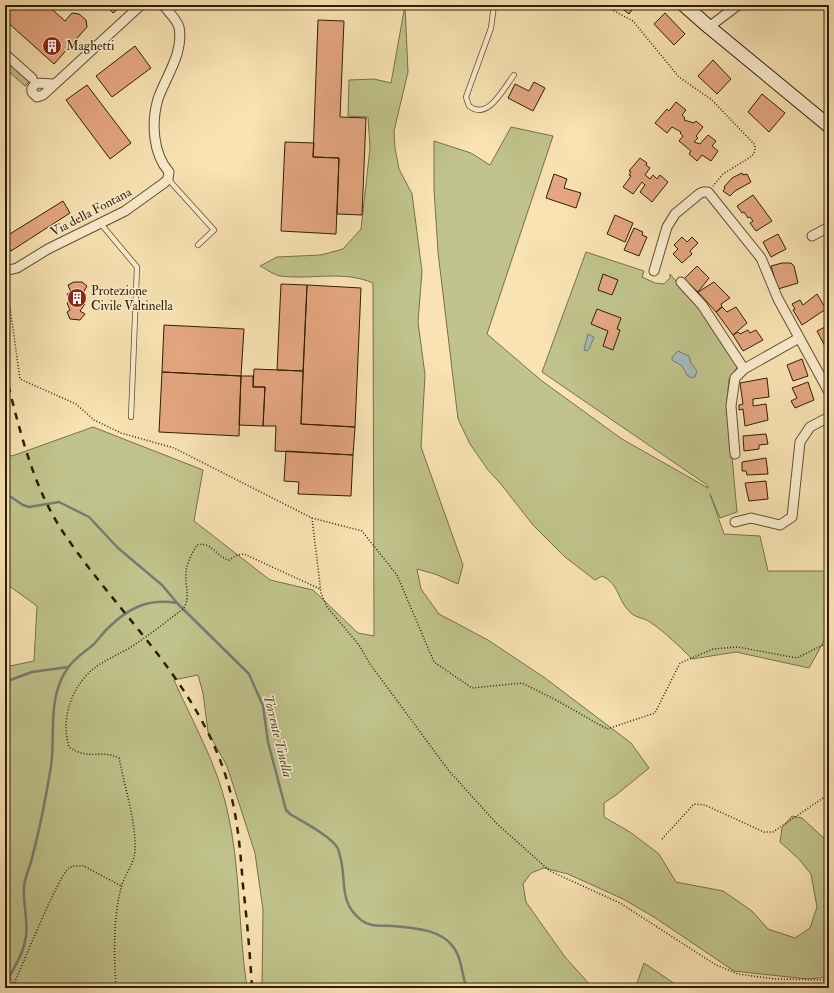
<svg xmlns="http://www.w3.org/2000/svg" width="834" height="993" viewBox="0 0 834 993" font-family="'IM FELL Double Pica',serif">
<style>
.green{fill:#c0c38b;stroke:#777049}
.water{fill:#a4bbb9;stroke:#757c72}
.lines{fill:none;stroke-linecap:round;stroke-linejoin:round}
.stream{stroke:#757c72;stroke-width:2.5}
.building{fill:#e5a781;stroke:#2e1e07}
.lane-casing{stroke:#614f32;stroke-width:6}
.street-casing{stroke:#614f32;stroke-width:11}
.secondary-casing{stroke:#2e1e07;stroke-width:15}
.path{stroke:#2e1e07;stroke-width:1.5;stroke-dasharray:1 2;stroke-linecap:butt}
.lane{stroke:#fbedce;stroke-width:4.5}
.street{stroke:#fbedce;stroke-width:9}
.secondary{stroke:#fbedce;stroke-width:13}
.rail{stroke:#2e1e07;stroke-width:2.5;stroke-dasharray:7 7;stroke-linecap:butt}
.labels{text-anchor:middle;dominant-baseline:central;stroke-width:3;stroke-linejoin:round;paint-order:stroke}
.poi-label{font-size:13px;fill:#2e1e07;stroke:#fbedce;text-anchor:start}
.street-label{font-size:13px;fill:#2e1e07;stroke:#fbedce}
.water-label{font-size:14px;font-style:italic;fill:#514d3c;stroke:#fbedce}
</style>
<rect width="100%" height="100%" fill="#f9e3b3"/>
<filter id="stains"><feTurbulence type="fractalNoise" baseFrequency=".005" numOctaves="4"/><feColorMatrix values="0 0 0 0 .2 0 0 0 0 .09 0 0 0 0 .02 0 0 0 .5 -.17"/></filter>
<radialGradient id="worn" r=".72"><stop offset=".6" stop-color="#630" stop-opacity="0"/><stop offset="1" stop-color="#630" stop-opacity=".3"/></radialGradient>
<!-- green -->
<path class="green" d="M405,5L408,72L394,131L395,148L399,169L412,194L422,271L418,322L425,375L421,447L463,565L458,584L435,574L417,569L421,589L439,614L488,640L545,678L631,743L649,768L616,795L604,803V817L630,832L659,854L676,882L723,891L752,911L768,929L795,938L810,928L817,907L811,874L799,859L780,842L782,828L792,816L802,818L829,843V977L807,979L734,971L654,917L623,899L568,874L544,868L531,873L523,884L526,902L565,957L593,988H262L263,910L255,853L227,766L208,732L203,693L198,675L174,680C193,723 217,764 227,809C241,868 238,929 247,988H16L5,969V667L34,661L37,606L5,583V453L12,456L93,427L203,470L194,521L270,580L313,590L358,633L374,636L373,283C343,270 312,280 280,276C274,275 266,269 260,266L277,257L321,255L343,249L361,229L370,148L368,117L348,116L349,80L374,79L391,83Z
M10,63L30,81L25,86L5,68Z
M511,127L553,136L487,334L542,381L622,439L708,488L707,485L542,372L586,252L644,271L642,277L655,283L664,284L670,278V274L704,314L738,366L729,379L727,401L737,512L720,518L710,494L724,534L760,536L768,571H826L829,577V632L809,668L736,652L692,659C679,646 666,633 650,622C645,618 636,618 631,613C617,601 620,584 602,576L595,580L565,557L533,525L500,483L488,470L470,444L458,419L438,252L434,189V141L471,153L490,165Z
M644,963L681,988H632L636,986Z"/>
<!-- water -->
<path class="water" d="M588,334L594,337L589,349L587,351L584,350Z
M678,351L689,356L691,363L697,371L695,377L692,378L687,375L682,366L672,360V357Z"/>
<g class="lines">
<!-- stream -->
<path class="stream" d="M5,493L23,505L29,507L59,502L89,517L118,548L162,585L178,604L249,674L263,706L268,742L286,810L290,814C303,822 329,835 337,847C339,849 339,854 340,856C347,880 338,902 361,920C371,928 381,925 393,926C413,928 442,929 454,948C463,960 461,975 467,988
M5,682L32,672L68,667
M5,986C12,969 24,955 26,936C28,919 23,904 24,888C24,878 30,868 32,858C40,828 46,797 51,766C55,738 49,707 61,680C69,662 79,656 93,645C98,640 102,634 107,629C128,608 148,598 177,603"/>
</g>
<!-- building -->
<path class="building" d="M5,5H47L65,21L72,13L79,14L86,20L87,27L54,64L5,20Z
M106,5H123L113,13Z
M613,5H632L634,7L629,14L619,6L616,10L611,8Z
M665,13L685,34L674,45L654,24Z
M318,20L344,21L340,117L366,118L362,215L337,214L339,158L313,157Z
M135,46L151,68L112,97L96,76Z
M713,60L731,79L717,94L698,76Z
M534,82L545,88L533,111L508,98L515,84L529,91Z
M87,85L131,143L110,159L66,100Z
M762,94L785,113L769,132L748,112Z
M676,102L686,110L682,115L685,118L684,120L694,123L696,121L703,127L696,136L698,138L694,142L700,144L708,135L716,141L712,146L718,151L711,161L702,155L697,161L689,154L691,151L679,141L683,136L680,133L681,132L672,127L667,133L655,123L667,109L669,111Z
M285,142L314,143L313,157L339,158L336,234L281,231Z
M640,158L647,163L646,165L650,168L645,175L650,179L653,175L657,179L660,175L668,182L652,202L640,192L645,185L642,182L633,194L623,187L631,176L629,175L631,172L629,171Z
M742,173L743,175L747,174L751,182L735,191L730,196L723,191L725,188L724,187L732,178Z
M554,174L567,179L564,188L581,193L576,208L546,198Z
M753,195L772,221L756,231L750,223L753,221L750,217L748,218L744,212L742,213L737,206Z
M63,201L70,213L11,251L5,242V237Z
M615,215L633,223L625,242L607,234Z
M634,228L643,232L642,235L647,237L639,256L624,250Z
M778,234L786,249L771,257L763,242Z
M682,237L687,242L692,237L698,243L690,251L692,254L682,263L673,254L678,249L674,245Z
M782,263H791L794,266L798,283L778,289L771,266Z
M697,266L709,278L698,292L684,279Z
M603,274L618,280L612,295L598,290Z
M74,282H82L87,286L83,293L86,295L82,302L85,304L80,311L85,314L80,320L70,319L67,312L70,310L67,303L71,301L67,294L71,292L68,285Z
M714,282L730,298L721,304L722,307L716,312L698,292Z
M281,284L307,285L303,371L277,370Z
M307,285L361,288L355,427L301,424Z
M817,294L826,309L802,325L793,310L795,309L792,304L800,300L803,305Z
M722,307L727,312L736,307L747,323L733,335L716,312Z
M597,309L621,318L617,329L620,330L613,350L603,346L608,331L591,324Z
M164,325L244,329L241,376L162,372Z
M829,325V363L826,356L829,354L817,331Z
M748,330L750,333L756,330L763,340L743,351L733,335L738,332L740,334Z
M802,359L808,376L793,381L787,365Z
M254,369L303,371L301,424L355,427L353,455L275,451L276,426H263L265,387H253Z
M162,372L241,376L239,436L159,432Z
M241,376H253V387H265L263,426L239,425Z
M767,378L769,397L753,399V406L766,404L768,420L745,426L743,409L739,410V405L743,404L740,383Z
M808,382L814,400L795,408L791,401L797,398L792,388Z
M766,434L768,444L759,445V449L744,451L743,436Z
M286,451L353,455L351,496L298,494L299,482L284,481Z
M766,458L768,474L747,475L746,471H742V462Z
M766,481L768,499L749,501L745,483Z"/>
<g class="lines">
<defs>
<path id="lane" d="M494,5L491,28L466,97L469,106C488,121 503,89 514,75
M168,179L214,230L198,245
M101,224L137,267L131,417"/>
<path id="street" d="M709,27L738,5
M5,54L32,78
M54,84L36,83L32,88V92L37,97L43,95L141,5
M812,236L829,227
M5,271L17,268L48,249L125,211L164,183L168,179L169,172C153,154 151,123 158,99C166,76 184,53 179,27C177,20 168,11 163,5
M654,271L667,227L675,214L699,194L703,192H708L761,258L778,299L829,392
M681,282L702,305L744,369
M735,454L731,406L735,378L744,369L799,338
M735,522L751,518L780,525L792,517L800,442L810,427L829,417"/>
<path id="secondary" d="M684,5L709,27L829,126"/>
</defs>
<!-- lane casing -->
<use href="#lane" class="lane-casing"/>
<!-- street casing -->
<use href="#street" class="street-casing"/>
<!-- secondary casing -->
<use href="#secondary" class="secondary-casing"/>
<!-- path -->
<path class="path" d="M603,5L633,21L679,77L712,100L755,145V151L752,156L723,174L713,186
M6,279L20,379L76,404L94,420L121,433L174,448L312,518L362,531L397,575L434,662L472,688L522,683L556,700L607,729L655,713L680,663L713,649L738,647L797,658L829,642
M312,518L321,593L327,607L359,645L370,664L449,771L497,824L550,871L620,903L716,965L738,974L775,979L829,980
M662,839L694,804L705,805L764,832H773L829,794
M12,988C21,969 58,876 69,868C73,865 79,866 84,866L121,886
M116,988C114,955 113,920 121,888C124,875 134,865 135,851C136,821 125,788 119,758C101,749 89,761 69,747C60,718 72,684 97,666C109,658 122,653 134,645C151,634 167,621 183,609C191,598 185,587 186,574C186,563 192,554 197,545C212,541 216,557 229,560L237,555L244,554L320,589"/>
<!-- lane -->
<use href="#lane" class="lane"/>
<!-- street -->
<use href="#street" class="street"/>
<!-- secondary -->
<use href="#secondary" class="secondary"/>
<!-- rail -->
<path class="rail" d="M5,372C19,427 32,487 65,535C118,613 191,677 223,768C237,807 240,846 243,886C247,920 250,954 252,988"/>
</g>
<!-- icons -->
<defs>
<symbol id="building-disc" viewBox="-11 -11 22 22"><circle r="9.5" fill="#8f2418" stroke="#fbedce"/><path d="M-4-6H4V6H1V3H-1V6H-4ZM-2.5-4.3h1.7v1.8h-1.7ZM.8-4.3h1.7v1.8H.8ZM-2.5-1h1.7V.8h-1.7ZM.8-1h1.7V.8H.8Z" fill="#fff"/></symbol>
</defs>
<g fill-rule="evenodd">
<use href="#building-disc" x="41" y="35" width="22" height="22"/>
<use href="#building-disc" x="66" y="287" width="22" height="22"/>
</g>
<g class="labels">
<!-- poi labels -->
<g class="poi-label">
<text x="66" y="46">Maghetti</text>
<text x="91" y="291">Protezione<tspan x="91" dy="15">Civile Valtinella</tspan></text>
</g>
<!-- street labels -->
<g class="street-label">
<text transform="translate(91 212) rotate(-28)">Via della Fontana</text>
</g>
<!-- water labels -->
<g class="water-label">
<text transform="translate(278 736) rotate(76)">Torrente Tinella</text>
</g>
</g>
<!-- margin -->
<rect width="834" height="993" fill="none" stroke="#f9e3b3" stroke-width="20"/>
<rect x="6" y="6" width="822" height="981" fill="none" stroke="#2e1e07" stroke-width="2"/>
<rect x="10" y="10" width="814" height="973" fill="none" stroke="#2e1e07"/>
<rect width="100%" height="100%" filter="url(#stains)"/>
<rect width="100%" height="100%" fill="url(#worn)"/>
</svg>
